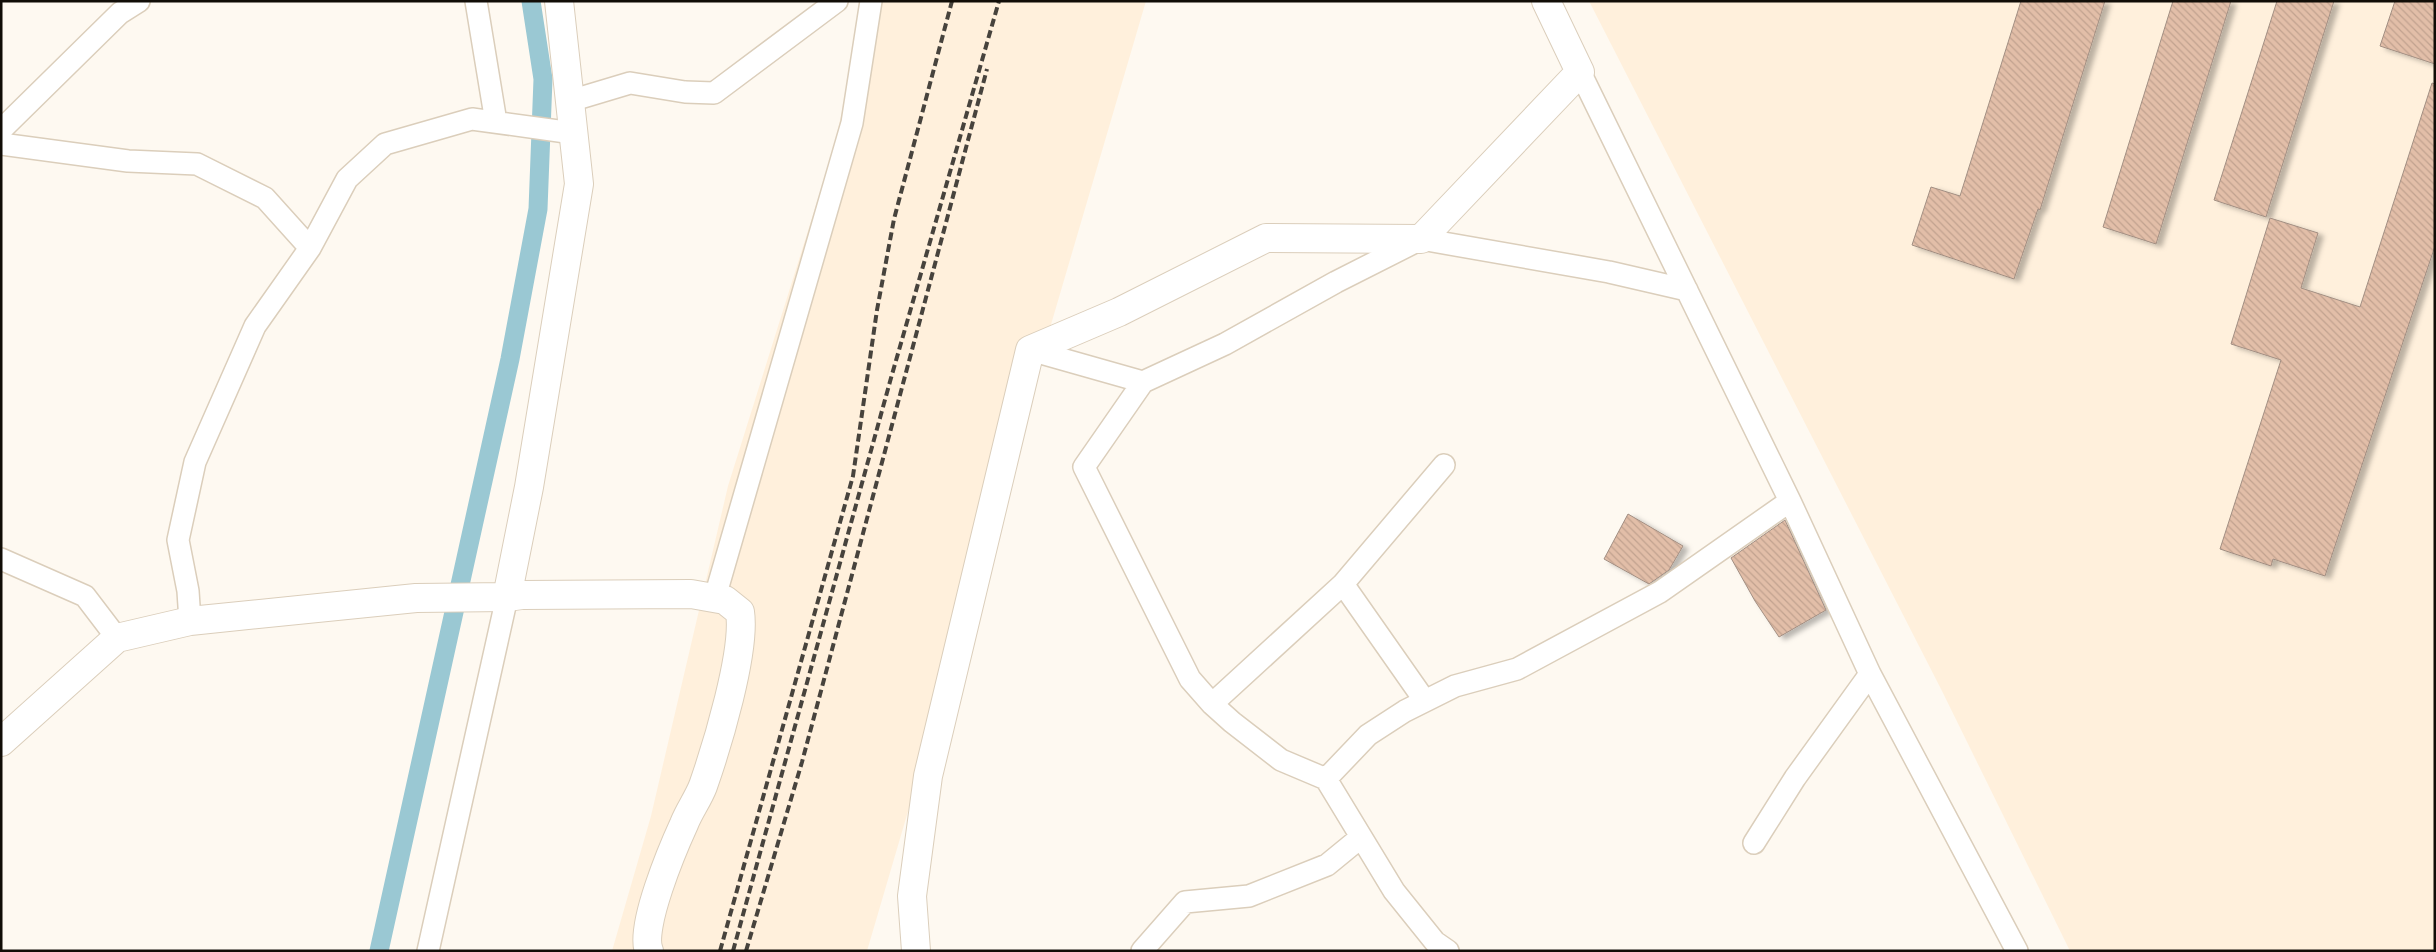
<svg xmlns="http://www.w3.org/2000/svg" width="2436" height="952" viewBox="0 0 2436 952" font-family="'PT Sans Narrow',sans-serif">
<style>
.built{fill:#fff0dc}
.lines{fill:none;stroke-linecap:round;stroke-linejoin:round}
.canal{stroke:#9ac8d3;stroke-width:19}
.building{fill:url(#building-back-hatch);stroke:#a28f83;filter:url(#shadow)}
.street-casing{stroke:#dbcebb;stroke-width:24}
.secondary-casing{stroke:#dbcebb;stroke-width:30}
.street{stroke:#fff;stroke-width:21}
.secondary{stroke:#fff;stroke-width:28}
.rail{stroke:#47433d;stroke-width:4;stroke-dasharray:8 4;stroke-linecap:butt}
</style>
<defs>
<pattern id="building-back-hatch" width="6" height="6" patternUnits="userSpaceOnUse" patternTransform="scale(1.25)"><rect width="6" height="6" fill="#e2bea8"/><path d="M-1 5l2 2M0 0l6 6M5-1l2 2" fill="none" stroke="#c1a28f"/></pattern>
<filter id="shadow"><feDropShadow dx="5.5" dy="3" stdDeviation="2.5" flood-color="#0004"/></filter>
</defs>
<rect width="100%" height="100%" fill="#fef9f1"/>
<!-- built -->
<path class="built" d="M867,1H1146L867,951H612L651,816L728,486L833,151Z
M1589,1H2435V951H2070L1941,689Z"/>
<g class="lines">
<!-- canal -->
<path class="canal" d="M379,951L510,359L538,209L543,79L531,1"/>
</g>
<!-- building -->
<path class="building" d="M2021,1H2105L2040,210L2038,209L2014,279L1912,245L1931,187L1960,196Z
M2173,1H2231L2156,244L2103,227Z
M2277,1H2334L2266,217L2214,200Z
M2395,1H2435V64L2380,46Z
M2432,83L2435,84V246L2325,576L2273,559L2271,566L2220,549L2281,360L2231,344L2270,218L2318,233L2301,288L2360,307Z
M1628,514L1683,546L1669,570L1649,584L1604,559Z
M1785,520L1826,610L1779,637L1755,601L1731,558Z"/>
<g class="lines">
<defs>
<path id="street" d="M476,1L496,122
M1580,72L1790,501L1870,674L2017,951
M570,101L630,83L685,92L714,93L837,1
M1,130L120,13L139,1
M1,144L128,161L197,164L265,198L310,248
M1030,350L1143,382L1084,467L1190,679L1212,704L1232,722L1281,760L1326,779L1394,891L1435,942L1448,951
M1143,382L1225,344L1336,282L1421,239L1609,272L1687,290
M1,559L85,596L117,638
M715,597L852,123L871,1
M190,621L188,591L178,540L195,462L255,326L310,248L347,179L385,144L472,119L573,133
M1425,701L1343,584L1444,465
M1212,704L1343,584
M1326,779L1368,735L1405,711L1455,686L1517,669L1660,592L1790,501
M1754,843L1795,778L1870,674
M428,951L507,597
M1142,951L1185,902L1249,896L1327,865L1360,838"/>
<path id="secondary" d="M507,597L529,487L579,184L559,1
M1,742L117,638L190,621L416,598L507,597L522,595L691,594L725,600L740,612C746,651 717,746 703,786C698,799 689,811 684,824C673,848 639,928 649,951
M916,951L912,896L928,776L1030,350L1119,312L1266,238L1421,239L1580,72L1546,1"/>
</defs>
<!-- street casing -->
<use href="#street" class="street-casing"/>
<!-- secondary casing -->
<use href="#secondary" class="secondary-casing"/>
<!-- street -->
<use href="#street" class="street"/>
<!-- secondary -->
<use href="#secondary" class="secondary"/>
<!-- rail -->
<path class="rail" d="M720,951L853,476L877,310L894,219L952,1
M733,951L891,378L999,1
M746,951L802,762L987,69"/>
</g>
<!-- border -->
<rect width="2436" height="952" fill="none" stroke="#110d07" stroke-width="5"/>
</svg>
